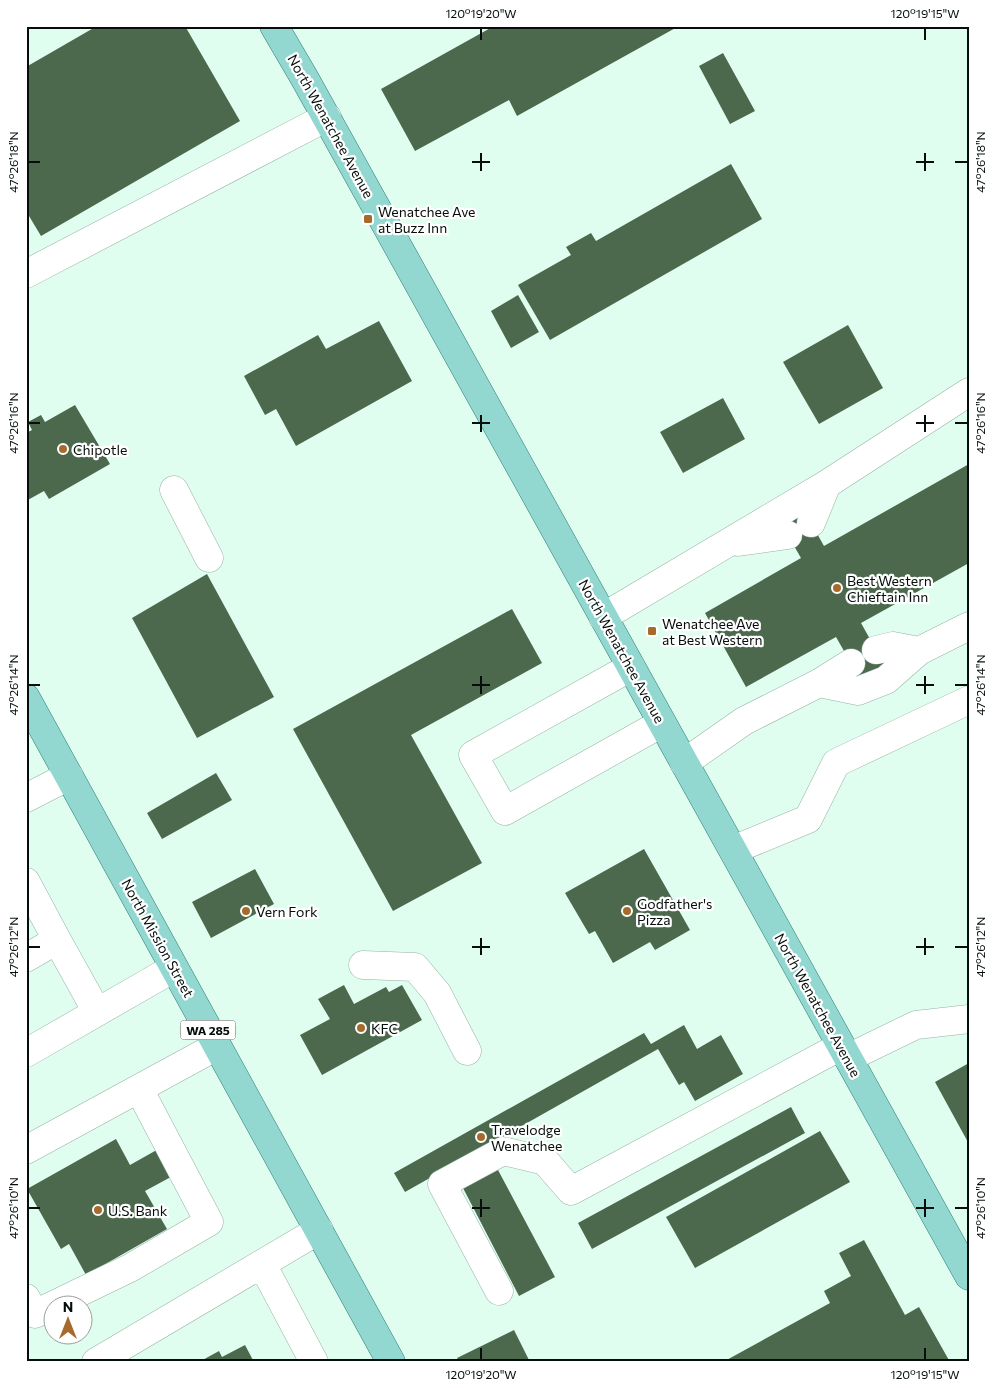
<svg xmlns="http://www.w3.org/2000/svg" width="995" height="1388" viewBox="0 0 995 1388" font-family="Commissioner,sans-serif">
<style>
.building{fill:#4c694d}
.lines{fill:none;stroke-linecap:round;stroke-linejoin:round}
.minor-casing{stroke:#96b2a5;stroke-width:29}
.major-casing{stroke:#317f76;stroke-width:29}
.minor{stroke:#fff;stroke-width:28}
.major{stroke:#92d7d0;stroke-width:28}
.ticks{fill:none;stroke:#050e0a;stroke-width:2}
.poi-dot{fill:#a66b2c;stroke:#fff;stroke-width:2}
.labels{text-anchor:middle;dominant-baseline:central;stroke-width:4.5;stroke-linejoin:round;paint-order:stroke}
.shield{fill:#fff;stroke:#505654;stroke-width:1}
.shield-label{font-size:12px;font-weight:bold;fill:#050e0a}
.street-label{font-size:14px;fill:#050e0a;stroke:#fff}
.poi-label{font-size:14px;fill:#050e0a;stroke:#fff;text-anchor:start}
.neatline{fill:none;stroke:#050e0a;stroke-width:2}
.ticks-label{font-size:12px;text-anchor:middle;fill:#050e0a}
</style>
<rect width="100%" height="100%" fill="#dffeef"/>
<!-- building -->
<path class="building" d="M97,26H185L240,121L41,236L26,211V67Z
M494,26H679L517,116L509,100L415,151L381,89Z
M723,53L755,111L730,124L699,66Z
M731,164L762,219L550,340L518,285L571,255L566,247L591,233L596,241Z
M518,295L539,332L511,348L491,311Z
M379,321L412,381L296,446L276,409L265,415L244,376L318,335L326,349Z
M848,325L883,388L819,424L783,362Z
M723,398L745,439L683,473L660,432Z
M75,405L110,464L49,499L44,491L26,501V433L32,430L28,422L41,415L45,422Z
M969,464V563L861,623L885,666L860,679L836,637L746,687L705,613L801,558L779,520L802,507L824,546Z
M207,574L274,697L197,738L132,618Z
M512,609L542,663L411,735L482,863L393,911L293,729Z
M216,773L232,800L162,839L147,813Z
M644,849L690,930L655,950L650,942L613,963L595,931L589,934L565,893Z
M255,869L274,904L211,938L192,902Z
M344,985L354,1004L386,987L389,992L402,985L422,1020L322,1075L300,1035L330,1019L318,999Z
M684,1025L697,1049L721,1035L743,1074L695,1101L684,1082L679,1085L658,1049L405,1192L394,1173L644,1033L651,1044Z
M969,1063V1144L935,1082Z
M791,1107L805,1133L592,1249L578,1223Z
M820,1131L850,1182L695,1268L666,1217Z
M178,1138L193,1165L145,1191L167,1229L86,1275L69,1244L61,1249L27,1189L116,1139L130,1165Z
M498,1170L555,1277L519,1296L463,1188Z
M864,1240L905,1315L919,1307L950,1362H723L830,1303L824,1291L851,1276L839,1253Z
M514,1330L530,1362H459L457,1358Z
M245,1345L254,1362H199L219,1351L222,1357Z"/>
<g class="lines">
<defs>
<path id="minor" d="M26,274L327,117
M174,490L209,558
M811,523L827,484
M738,542L788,535
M603,617L827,484L969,392
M876,650L893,646L919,651L969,626
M631,667L473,755L505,811L662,723
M819,683L858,691L886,680L919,651
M684,763L744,721L819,683L851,663
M26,798L69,776
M733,850L808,819L836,763L969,700
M26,882L57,940
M26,958L57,940L97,1012
M363,965L415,967L437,993L467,1051
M26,1053L174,968
M848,1058L916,1025L969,1019
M26,1150L217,1046
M262,1264L314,1362
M499,1291L442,1184L503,1151L545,1161L571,1191L841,1046
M26,1298L35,1314L130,1268L209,1222L139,1089
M96,1362L319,1230"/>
<path id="major" d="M274,26L305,79L969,1276
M26,698L391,1362"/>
</defs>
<!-- minor casing -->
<use href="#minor" class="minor-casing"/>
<!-- major casing -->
<use href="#major" class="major-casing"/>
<!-- minor -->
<use href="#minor" class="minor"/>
<!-- major -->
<use href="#major" class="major"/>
</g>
<!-- ticks -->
<path class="ticks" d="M481,28V40M925,28V40M481,153V171M925,153V171M28,162H40M472,162H490M916,162H934M955,162H968M481,415V432M925,415V432M28,423H40M472,423H490M916,423H934M955,423H968M481,676V694M925,676V694M28,685H40M472,685H490M916,685H934M955,685H968M481,938V955M925,938V955M28,947H40M472,947H490M916,947H934M955,947H968M481,1199V1217M925,1199V1217M28,1208H40M472,1208H490M916,1208H934M955,1208H968M481,1348V1360M925,1348V1360"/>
<!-- markers -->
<g class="poi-dot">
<rect x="363" y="214" width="10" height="10" rx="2.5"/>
<circle cx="63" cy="449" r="5"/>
<circle cx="837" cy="588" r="5"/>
<rect x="647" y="626" width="10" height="10" rx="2.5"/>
<circle cx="246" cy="911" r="5"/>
<circle cx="627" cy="911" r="5"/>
<circle cx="361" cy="1028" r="5"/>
<circle cx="481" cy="1137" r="5"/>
<circle cx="98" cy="1210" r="5"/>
</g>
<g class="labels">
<!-- shield labels -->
<rect class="shield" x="180.5" y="1020.5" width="55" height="19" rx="4"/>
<g class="shield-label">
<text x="208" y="1030">WA 285</text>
</g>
<!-- street labels -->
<g class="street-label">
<text transform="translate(331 126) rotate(61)">North Wenatchee Avenue</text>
<text transform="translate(622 651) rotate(61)">North Wenatchee Avenue</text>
<text transform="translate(158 938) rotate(61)">North Mission Street</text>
<text transform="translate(818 1005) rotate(61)">North Wenatchee Avenue</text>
</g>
<!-- poi labels -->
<g class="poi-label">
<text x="378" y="211">Wenatchee Ave<tspan x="378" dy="16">at Buzz Inn</tspan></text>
<text x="73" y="449">Chipotle</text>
<text x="847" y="580">Best Western<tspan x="847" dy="16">Chieftain Inn</tspan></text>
<text x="662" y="623">Wenatchee Ave<tspan x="662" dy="16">at Best Western</tspan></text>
<text x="637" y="903">Godfather's<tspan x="637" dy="16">Pizza</tspan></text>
<text x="256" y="911">Vern Fork</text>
<text x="371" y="1028">KFC</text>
<text x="491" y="1129">Travelodge<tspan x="491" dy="16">Wenatchee</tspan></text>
<text x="108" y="1210">U.S. Bank</text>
</g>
</g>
<!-- border -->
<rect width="995" height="1388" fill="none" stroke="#ffffff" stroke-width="55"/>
<!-- north arrow -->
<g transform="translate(68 1320)"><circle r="24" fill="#ffffff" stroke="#9b9f9d"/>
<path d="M0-4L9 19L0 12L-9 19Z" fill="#a66b2c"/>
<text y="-8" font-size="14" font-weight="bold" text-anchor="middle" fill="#050e0a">N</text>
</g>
<rect x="28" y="28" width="940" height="1332" class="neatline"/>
<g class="ticks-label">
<text x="481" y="18">120°19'20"W</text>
<text x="925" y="18">120°19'15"W</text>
<text transform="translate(14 162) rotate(-90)" y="4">47°26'18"N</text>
<text transform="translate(981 162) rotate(-90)" y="4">47°26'18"N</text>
<text transform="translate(14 423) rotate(-90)" y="4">47°26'16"N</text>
<text transform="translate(981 423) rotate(-90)" y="4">47°26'16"N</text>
<text transform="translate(14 685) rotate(-90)" y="4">47°26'14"N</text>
<text transform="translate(981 685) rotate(-90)" y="4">47°26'14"N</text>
<text transform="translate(14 947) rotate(-90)" y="4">47°26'12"N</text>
<text transform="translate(981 947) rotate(-90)" y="4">47°26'12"N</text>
<text transform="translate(14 1208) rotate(-90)" y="4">47°26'10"N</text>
<text transform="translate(981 1208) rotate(-90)" y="4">47°26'10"N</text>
<text x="481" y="1379">120°19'20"W</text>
<text x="925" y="1379">120°19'15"W</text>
</g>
</svg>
